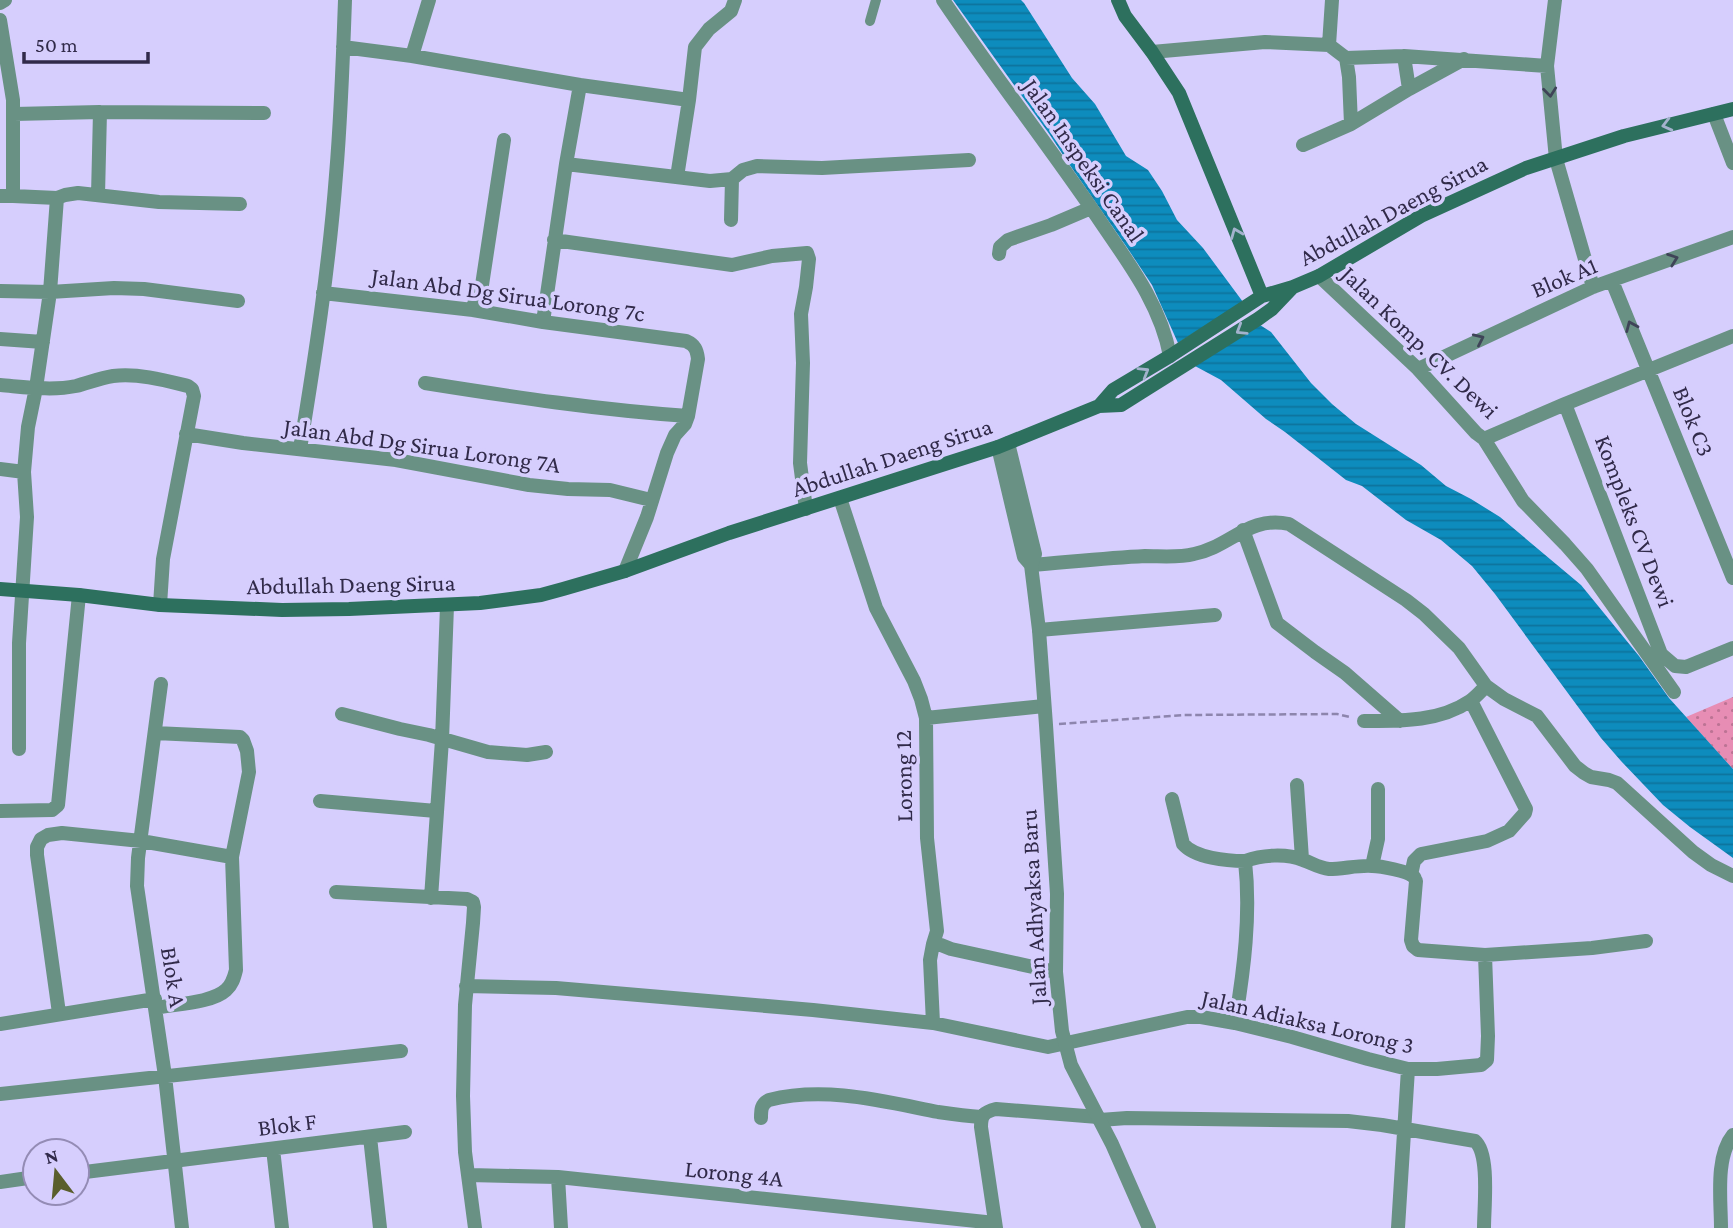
<svg xmlns="http://www.w3.org/2000/svg" width="1733" height="1228" viewBox="0 0 1733 1228" font-family="'Crimson Pro',serif">
<style>
.grass{fill:url(#grass-dots)}
.water{fill:url(#water-rules)}
.lines{fill:none;stroke-linecap:round;stroke-linejoin:round}
.path{stroke:#8d85ad;stroke-width:2.5;stroke-dasharray:7 3.5;stroke-linecap:butt}
.service{stroke:#699184;stroke-width:10}
.minor{stroke:#699184;stroke-width:14}
.tertiary{stroke:#699184;stroke-width:14}
.secondary{stroke:#2d705e;stroke-width:14}
.oneway{stroke:#3f4458}
.oneway2{stroke:#a3b2cd}
.labels{text-anchor:middle;dominant-baseline:central;stroke-width:7;stroke-linejoin:round;paint-order:stroke}
.street-label{font-size:24px;fill:#312a49;stroke:#d6cefd}
</style>
<defs>
<pattern id="grass-dots" width="8" height="8" patternUnits="userSpaceOnUse" patternTransform="scale(1.75)"><rect width="8" height="8" fill="#e78db4"/><path d="M2 2h.1M6 6h.1" fill="none" stroke="#bc7394" stroke-width="1.8" stroke-linecap="round"/></pattern>
<pattern id="water-rules" width="6" height="5" patternUnits="userSpaceOnUse" patternTransform="scale(1.75)"><rect width="6" height="5" fill="#0d8cbd"/><path d="M0 2.5h6" fill="none" stroke="#0d739c"/></pattern>
</defs>
<rect width="100%" height="100%" fill="#d6cefd"/>
<!-- grass -->
<path class="grass" d="M1733,697V769L1686,717Z"/>
<!-- water -->
<path class="water" d="M953,0H1021L1024,3L1072,78L1095,104L1126,156L1148,170L1162,191L1177,220L1203,248L1243,302L1178,343L1152,285L1128,249L1067,161L1050,135Z
M1260,325L1271,332L1311,383L1332,404L1356,424L1421,465L1446,486L1471,499L1500,517L1581,585L1639,656L1669,698L1733,769V858L1690,827L1663,805L1621,761L1601,738L1495,594L1472,566L1441,540L1406,520L1362,486L1346,480L1285,432L1266,419L1221,380L1195,366Z"/>
<g class="lines">
<!-- path -->
<path class="path" d="M1059,724L1184,715L1337,714L1350,717"/>
<!-- service -->
<path class="service" d="M870,21L876,0"/>
<!-- minor -->
<path class="minor" d="M943,0C992,73 1046,142 1096,215C1126,260 1160,302 1170,356
M1332,0L1329,45L1346,58L1404,56L1547,66
M1555,0L1547,66L1556,159L1593,287
M0,3L5,0
M0,20L13,100V196H0
M343,47L412,56L580,85L689,100L677,177
M1152,52L1265,42L1329,45
M412,56L429,0
M1404,56L1409,89
M1346,58L1349,77L1351,124L1409,89L1464,59
M689,100L695,47L709,29L731,11L735,0
M14,114L100,112L264,113
M1714,114L1733,163
M1303,145L1351,124
M566,164L710,181L732,179L743,170L757,166L822,168L969,160
M98,195L100,112
M13,196L57,198L65,195L78,193L159,202L240,204
M731,220L732,179
M554,240L732,265L772,256L807,253L809,259L806,287L801,314L803,363L800,463L806,509
M999,254L1000,247L1008,240L1051,225L1091,208
M1319,276L1418,369L1476,433L1484,439L1565,404L1733,336
M1612,281L1733,578
M0,291L50,292L114,288L144,289L238,301
M323,293L473,310L543,322L686,341C695,345 697,350 698,359L688,416L685,424L675,435L667,453L647,517L625,571
M473,310L476,295L482,285L504,140
M543,322L566,164L580,85
M0,339L43,342
M1418,369L1593,287L1733,237
M425,383C513,397 600,410 688,416
M0,385C25,387 52,391 76,386C88,383 100,378 113,376C138,373 164,380 188,386L192,389L194,396L163,559L160,605
M1565,404L1661,654L1675,666L1686,667L1733,648
M186,434L243,443L396,460L529,485L568,489L610,490L651,500
M1484,439L1523,501L1565,544L1587,569L1674,692
M300,449C315,358 329,267 336,175C341,117 343,58 345,0
M0,469L24,472
M840,498L876,608L914,681L921,699L926,718L927,838L937,931L933,944L941,945L951,949L1056,972
M1243,530L1277,623L1315,652L1345,673L1400,721
M1031,565C1069,562 1107,558 1145,556C1161,556 1178,558 1194,554C1230,547 1249,515 1289,524L1406,600L1424,614L1459,648L1486,686C1481,691 1476,697 1470,701C1439,722 1400,721 1364,721
M1039,630L1215,615
M161,684L138,858L137,886L165,1076L182,1228
M1486,686L1504,699L1537,716L1575,766L1584,773L1591,777L1609,780L1617,783L1693,852L1711,865L1733,876
M342,714L400,729L429,735L488,752L527,755L546,752
M926,718L1044,706
M155,733L240,737L243,740L247,751L249,772L232,857L236,970C234,978 232,985 226,990C212,1003 175,1004 156,1008
M19,749V643L27,517L24,472L28,427L36,388L50,292L57,198
M1297,785L1302,859
M1172,799L1183,844C1195,858 1227,861 1245,861
M320,801L436,811
M0,811L52,810L58,805L79,595
M1372,866L1378,839V789
M1411,875L1414,861L1421,854L1487,841L1509,831L1525,813L1526,809L1471,701
M336,892L467,899L473,902L474,907L473,923L465,1005L463,1096L465,1152L475,1228
M431,898L442,740L447,606
M466,986L556,988L813,1010L933,1023L1048,1047L1187,1017H1201L1235,1023L1292,1037L1368,1059L1408,1069H1437L1481,1065L1487,1060L1488,1036L1485,955
M59,1013L37,855V847L41,839L48,835L62,833L141,841L232,857
M933,1023L930,960L933,944
M1235,1023C1244,970 1251,914 1245,861C1262,855 1286,853 1303,860C1312,863 1319,868 1329,869C1343,869 1358,865 1372,866C1380,866 1408,871 1414,877C1415,878 1415,880 1416,881L1411,940L1413,946L1418,950L1485,955L1592,948L1646,941
M0,1024L155,999
M0,1094L401,1051
M761,1118C761,1110 761,1104 769,1100C825,1086 882,1101 938,1112C952,1114 967,1116 981,1117
M1100,1120L1127,1118L1348,1121L1382,1125L1475,1141C1490,1154 1484,1207 1484,1228
M370,1137L380,1228
M273,1149L282,1228
M77,1173L405,1132
M469,1175L558,1177L995,1223
M558,1177L561,1228
M0,1182L35,1177
M996,1228L981,1127C981,1115 984,1112 996,1109L1098,1117
M1398,1228L1408,1069
M1721,1228C1721,1200 1715,1157 1733,1135"/>
<!-- tertiary -->
<path class="tertiary" d="M1008,443L1035,554L1031,565L1039,630L1046,725L1057,894L1056,972L1062,1031L1071,1065L1112,1144L1149,1228
M998,447L1024,557L1031,565"/>
<!-- secondary -->
<path class="secondary" d="M1118,0L1125,16L1152,52L1179,93L1262,296
M1099,406L1121,405L1140,393L1258,319L1272,309L1292,288
M0,589L79,595L160,605L282,610L349,609L480,603L541,595L563,589L625,571L729,533L998,447L1099,406L1113,390L1170,356L1262,296L1293,287L1319,276L1421,216L1526,168L1624,136L1733,109"/>
</g>
<!-- one-way arrows -->
<defs><path id="oneway-chevron" d="M-2-3.5L2.5 0L-2 3.5" fill="none" stroke-width="1.6" stroke-linecap="round" stroke-linejoin="round" transform="scale(1.75)"/></defs>
<g class="oneway">
<use href="#oneway-chevron" transform="translate(1550 92) rotate(84)"/>
<use href="#oneway-chevron" transform="translate(1673 259) rotate(-20)"/>
<use href="#oneway-chevron" transform="translate(1631 326) rotate(-113)"/>
<use href="#oneway-chevron" transform="translate(1479 339) rotate(-25)"/>
</g>
<g class="oneway2">
<use href="#oneway-chevron" transform="translate(1667 125) rotate(166)"/>
<use href="#oneway-chevron" transform="translate(1236 233) rotate(-112)"/>
<use href="#oneway-chevron" transform="translate(1241 330) rotate(148)"/>
<use href="#oneway-chevron" transform="translate(1144 372) rotate(-31)"/>
</g>
<g class="labels">
<!-- street labels -->
<g class="street-label">
<text transform="translate(1084 160) rotate(55)">Jalan Inspeksi Canal</text>
<text transform="translate(1393 210) rotate(-28)">Abdullah Daeng Sirua</text>
<text transform="translate(1564 277) rotate(-23)">Blok A1</text>
<text transform="translate(508 294) rotate(8)">Jalan Abd Dg Sirua Lorong 7c</text>
<text transform="translate(1420 342) rotate(44)">Jalan Komp. CV. Dewi</text>
<text transform="translate(1694 421) rotate(68)">Blok C3</text>
<text transform="translate(422 445) rotate(8)">Jalan Abd Dg Sirua Lorong 7A</text>
<text transform="translate(892 457) rotate(-18)">Abdullah Daeng Sirua</text>
<text transform="translate(1635 521) rotate(69)">Kompleks CV Dewi</text>
<text transform="translate(351 584) rotate(-1)">Abdullah Daeng Sirua</text>
<text transform="translate(903 776) rotate(-91)">Lorong 12</text>
<text transform="translate(1033 907) rotate(-93)">Jalan Adhyaksa Baru</text>
<text transform="translate(174 977) rotate(81)">Blok A</text>
<text transform="translate(1308 1021) rotate(13)">Jalan Adiaksa Lorong 3</text>
<text transform="translate(287 1124) rotate(-7)">Blok F</text>
<text transform="translate(734 1173) rotate(6)">Lorong 4A</text>
</g>
</g>
<!-- north arrow -->
<g transform="translate(56 1172) rotate(344)"><circle r="33" fill="#d6cefd" stroke="#948cb5" stroke-width="2"/>
<path d="M0-5L12 26L0 18L-12 26Z" fill="#5a5e2c"/>
<text y="-10" font-size="19" font-weight="bold" text-anchor="middle" fill="#312a49">N</text>
</g>
<!-- scale -->
<path d="M24 52v10h124v-10" fill="none" stroke="#312a49" stroke-width="3.5"/>
<text x="35" y="52" font-size="21" fill="#312a49" stroke="#d6cefd" stroke-width="5" paint-order="stroke">50 m</text>
</svg>
